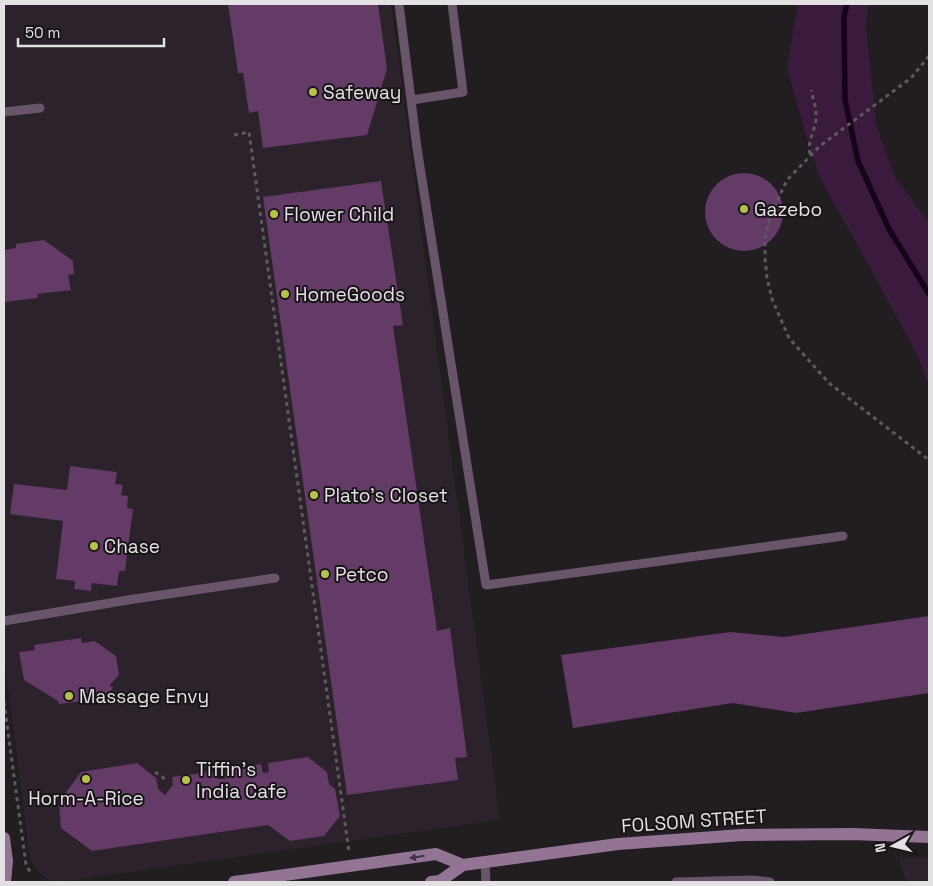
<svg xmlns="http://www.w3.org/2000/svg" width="933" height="886" viewBox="0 0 933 886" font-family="'Space Grotesk',sans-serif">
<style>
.built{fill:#2b222b}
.green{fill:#3b1b3d}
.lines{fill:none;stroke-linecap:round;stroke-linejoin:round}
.stream{stroke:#19001b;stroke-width:5.5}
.building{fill:#643a67}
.path{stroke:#5e5a5e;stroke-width:3;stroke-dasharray:4 4;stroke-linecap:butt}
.lane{stroke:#685569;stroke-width:9}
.secondary{stroke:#937494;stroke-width:12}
.oneway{fill:#433643}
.poi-dot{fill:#b5c249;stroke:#181418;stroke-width:2}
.labels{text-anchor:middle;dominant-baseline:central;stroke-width:4;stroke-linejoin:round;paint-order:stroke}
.poi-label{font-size:19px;fill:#e4e1e4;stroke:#181418;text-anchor:start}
.street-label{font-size:19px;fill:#e4e1e4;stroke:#181418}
</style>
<rect width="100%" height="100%" fill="#211d21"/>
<!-- built -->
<path class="built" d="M4,4H391L500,820L59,882H52L39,873L30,860L4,656Z
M884,858H929V882H906L899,859Z"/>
<!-- green -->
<path class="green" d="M798,4H868L866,26L876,125L896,179L929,223V387L920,361L876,278L820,178L805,132L787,67Z"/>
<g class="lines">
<!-- stream -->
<path class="stream" d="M847,4L844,17L845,100L858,161L889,229L929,294"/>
</g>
<!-- building -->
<path class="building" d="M228,4H378L387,69L367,135L263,148L258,111L249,113L243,73H238Z
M705 212a39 39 0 1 1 78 0a39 39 0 1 1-78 0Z
M381,181L403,325L393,326L434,609L437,631L450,628L467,757L455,758L458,780L347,795L263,197Z
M44,240L73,261L74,274L68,275L71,290L37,294L38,298L5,302L4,250L16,248V244Z
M70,466L117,472L115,484L123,485L121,495L128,496L127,508L133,509L125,571H119L117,586L92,583L91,591L74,589L75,581L56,579L63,521L10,514L14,484L67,490Z
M929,616V693L796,713L733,703L573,728L561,655L730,632L784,637Z
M81,638L82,643L95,641L116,656L119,675L109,686L113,687L106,698L59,704L58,701L24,680L19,652L35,650L34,645Z
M308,757L327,772L329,784L335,789L340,816L324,836L290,841L268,825L92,851L61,828L59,802L81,772L137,763L156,778L158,789L165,795L173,785L172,777L217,771L218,779H225L224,770L261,764L263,773L269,772L268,763Z"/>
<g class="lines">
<!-- path -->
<path class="path" d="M929,56L911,78L820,146L787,180L771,214L765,238V258L767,278L772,299L789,338L829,383L929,460
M234,135L249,132L349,852
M810,154C807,140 815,132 816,119C817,110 813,99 811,90
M4,702L26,865L32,875
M155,772L165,779"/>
<!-- lane -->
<path class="lane" d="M399,4L417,148L486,585L843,536
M412,100L463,92L452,4
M4,112L40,108
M4,621L128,600L275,578
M485,862L486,882
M676,882L753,880L770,882"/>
<!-- secondary -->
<path class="secondary" d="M4,838L7,861L5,882
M234,882L436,854L463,865
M431,882L440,881L463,865L618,844L742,835L852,834L929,837"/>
</g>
<!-- one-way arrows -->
<defs><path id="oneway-solid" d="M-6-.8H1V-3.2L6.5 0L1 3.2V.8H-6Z" transform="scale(1.25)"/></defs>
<use class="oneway" href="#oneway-solid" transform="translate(417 857) rotate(171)"/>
<!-- markers -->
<g class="poi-dot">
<circle cx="313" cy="92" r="5"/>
<circle cx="744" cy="209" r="5"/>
<circle cx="274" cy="214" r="5"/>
<circle cx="285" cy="294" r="5"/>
<circle cx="314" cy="495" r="5"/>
<circle cx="94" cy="546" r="5"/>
<circle cx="325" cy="574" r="5"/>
<circle cx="69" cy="696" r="5"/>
<circle cx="86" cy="779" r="5"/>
<circle cx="186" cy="780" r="5"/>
</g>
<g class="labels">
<!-- poi labels -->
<g class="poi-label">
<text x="323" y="92">Safeway</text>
<text x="754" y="209">Gazebo</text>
<text x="284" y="214">Flower Child</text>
<text x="295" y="294">HomeGoods</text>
<text x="324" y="495">Plato's Closet</text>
<text x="104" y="546">Chase</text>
<text x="335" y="574">Petco</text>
<text x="79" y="696">Massage Envy</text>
<text x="196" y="769">Tiffin's<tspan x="196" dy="22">India Cafe</tspan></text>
<text x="86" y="798" text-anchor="middle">Horm-A-Rice</text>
</g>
<!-- street labels -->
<g class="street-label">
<text transform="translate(694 821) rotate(-4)">FOLSOM STREET</text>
</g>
</g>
<!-- border -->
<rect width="933" height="886" fill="none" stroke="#e4e1e4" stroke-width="10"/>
<!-- north arrow -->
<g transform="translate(893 846) rotate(262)" stroke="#181418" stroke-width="4" paint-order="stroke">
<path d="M0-4L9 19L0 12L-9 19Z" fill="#e4e1e4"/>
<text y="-8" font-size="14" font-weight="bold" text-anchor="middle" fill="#e4e1e4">N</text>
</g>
<!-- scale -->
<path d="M18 38v8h146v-8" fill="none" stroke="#e4e1e4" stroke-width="2.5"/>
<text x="25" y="38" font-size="15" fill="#e4e1e4" stroke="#181418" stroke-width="4" paint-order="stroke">50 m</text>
</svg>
